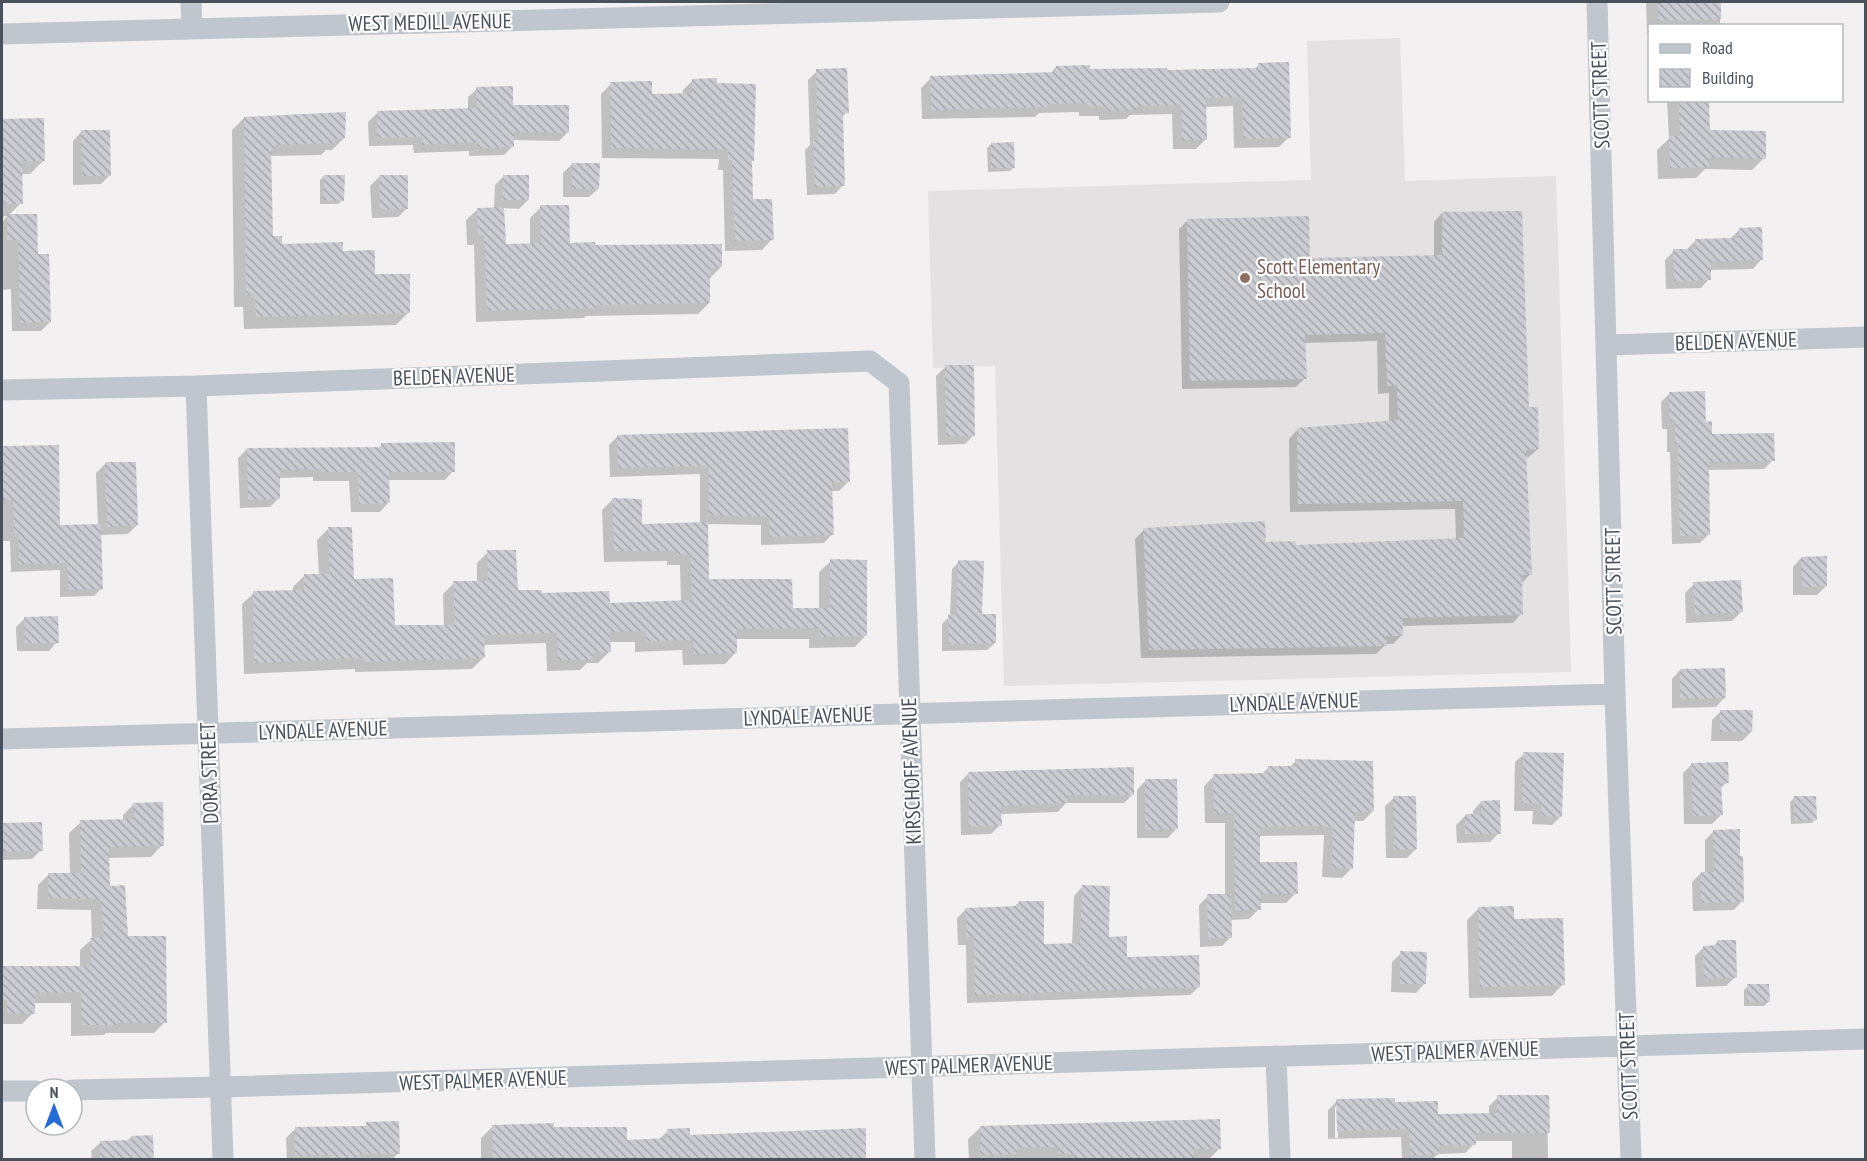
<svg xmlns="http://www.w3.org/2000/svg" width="1867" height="1161" viewBox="0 0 1867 1161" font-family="'PT Sans Narrow',sans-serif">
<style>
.education{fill:#e3e1e1}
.shadow{fill:#0003;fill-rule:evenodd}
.building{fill:url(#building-back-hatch)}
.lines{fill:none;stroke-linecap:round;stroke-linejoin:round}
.street{stroke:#bfc6cd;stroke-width:21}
.education-dot{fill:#8d6e63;stroke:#fff;stroke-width:2}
.labels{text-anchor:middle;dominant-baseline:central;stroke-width:4.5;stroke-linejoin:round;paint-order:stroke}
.street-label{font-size:21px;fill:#49525c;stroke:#fff}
.education-label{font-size:21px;fill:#785e54;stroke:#fff;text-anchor:start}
</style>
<defs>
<pattern id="building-back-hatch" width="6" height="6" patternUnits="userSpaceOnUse" patternTransform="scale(1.5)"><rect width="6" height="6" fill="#caccd2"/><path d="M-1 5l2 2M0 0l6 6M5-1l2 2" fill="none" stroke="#a6a8ae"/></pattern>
</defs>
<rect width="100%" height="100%" fill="#f2f0f0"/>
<!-- education -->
<path class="education" d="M1400,38L1405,181L1556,176L1571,672L1004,686L995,366L933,368L928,191L1311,180L1307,41Z"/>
<!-- shadow -->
<path class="shadow" d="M1646,2H1720V26H1650V33H1647Z
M1259,65L1289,137L1279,147L1234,148L1233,106L1205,107L1206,139L1196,149H1173L1172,114L1130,115L1126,119L1099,120V116H1079V112L1039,113L1035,117L922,119L921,88L931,78L1050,74L1056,67L1088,71L1166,72L1253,70Z
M817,71L847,112L841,118L843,185L835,194L807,195L805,150L810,145L808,80Z
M693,80L715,84L753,160L750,163L752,201L772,239L762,250L725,251L723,170H718L719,159L602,158L601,94L611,84L651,95H683V90Z
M477,89L568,132L559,141L513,140V146L504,155L469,156V151L414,153L413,145L369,146L368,122L377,113L468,110V97Z
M1667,100H1708V132L1764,158L1752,170L1705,169L1696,178L1658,179L1657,150L1669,139Z
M244,118L344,138L332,150H326L321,155L270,156L271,237L280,245L341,252L374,276L409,312L396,325L244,329L243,307H234L232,130Z
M42,120L44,160L30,174H20L21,203L8,216L37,256L50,322L41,331H12L11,289L2,290V222L7,216L2,217V121Z
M81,132L110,175L101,184L73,185V141Z
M991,144L1014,167L1010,171L988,172L987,148Z
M572,164L598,189L589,197H563V173Z
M324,176L343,200L338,204H320V180Z
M504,176L528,200L519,209L503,208L504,245H530V218L541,207L568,244L721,267L710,278L709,303L698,314L586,316L584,318L476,322L474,245H467L466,220L478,209H494L495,185Z
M379,177L407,208L398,217L372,218L370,186Z
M1442,213L1528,408L1538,449L1529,457L1525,458L1530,574L1521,584V614L1513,623L1401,626L1402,635L1393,644H1386L1376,654L1141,658L1135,539L1144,530L1295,547L1456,540L1455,509L1290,512L1289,439L1297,430L1389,423V393L1378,394L1377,341L1304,343L1305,378L1296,387L1182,389L1179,229L1188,220L1309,260L1434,257V222Z
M1740,229L1761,260L1753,269L1709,270V279L1701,288L1666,289L1665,260L1674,251L1687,249L1696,240L1731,238Z
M945,367L974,435L965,444L938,445L936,376Z
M1670,393L1704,423L1711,435L1773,460L1764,469L1707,470L1709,534L1700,543L1672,544L1670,452H1667V429H1662L1661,402Z
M618,436L848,482L839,491H831L832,534L824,543L761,545V525L706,524L708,580L791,610L819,609V572L831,561L866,635L855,647L809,648V639H736V652L725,664L683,665L682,650L635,652V642H609V652L598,663H587L580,670L547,671L546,643L483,645V658L472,669L355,672V669L244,674L242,604L254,593L293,592V587L304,576L319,575L317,540L328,529L353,581L393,627H444L443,594L454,583L477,582V563L488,552L516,592L608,604L681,602L680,565H667V561L604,562L602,510L613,499L640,525L700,524V474L610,477L609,445Z
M382,445L453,471L445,480H388V503L380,512H351L349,481H313V477L279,478V498L270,507L240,508L238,458L247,449L378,448Z
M57,446L58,527L98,526L96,473L105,464L137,525L128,534L100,535L102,588L94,596L60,597V570L11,572L10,541H2V447Z
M1801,558L1826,586L1817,595H1793V567Z
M959,562L981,616L995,643L987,650L942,651V624L950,616L952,569Z
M1694,584L1741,612L1732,621L1686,623L1685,593Z
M25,618L57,642L49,651H17L16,627Z
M1680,670L1724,698L1716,707L1672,708V679Z
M1721,711L1751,732L1742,741H1711L1712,720Z
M1524,754L1561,816L1552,825L1532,824L1533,811H1514L1515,762Z
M1296,761L1373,811L1363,821H1353L1352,868L1342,878L1322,877L1324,835L1258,836L1259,864L1296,893L1286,903H1259V909L1249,919L1230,920L1231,937L1222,946L1200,947L1199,905L1208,896H1225V823H1205L1204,786L1214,776L1262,774L1268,768L1290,767Z
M1692,764L1727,782L1720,789L1721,815L1712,824H1684L1683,773Z
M969,773L1133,794L1124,803H1066L1058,812L1000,814V825L991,834L961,835L960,782Z
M1145,781L1176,829L1168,838H1137V790Z
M1394,798L1416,849L1407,858H1386L1385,806Z
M1794,798L1816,819L1812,823L1791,824L1790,802Z
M1481,802L1499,833L1490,842L1457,843L1456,825L1465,816H1473V811Z
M134,804L162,845L151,857L108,858L109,888L126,938L165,1022L154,1033H106L104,1035L71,1036V1003H33V1013L22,1024H2V967L80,968V950L92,939L91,910L37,909L38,885L49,874L70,875L69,833L81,822L123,820V815Z
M40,823L41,850L32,859L2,860V825Z
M1714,831L1742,901L1734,910L1693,911L1692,882L1701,873H1705V840Z
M1082,887L1107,938L1126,958L1199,987L1190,995L967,1003L966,945H958L957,918L966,909L1014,907L1019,902L1042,946L1072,945L1074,896Z
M1478,909L1513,920L1563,984L1552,996L1469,998L1467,920Z
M1717,942L1735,977L1726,986L1696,987L1695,956L1704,947H1713Z
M1401,953L1424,984L1416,993L1391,992L1392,962Z
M1748,986L1768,1002L1764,1006H1744V990Z
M1547,1096L1548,1160H1512V1141H1474V1144L1465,1153L1438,1154L1432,1160H1402L1401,1137L1328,1139V1110L1337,1101L1393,1104L1437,1116L1489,1114V1106L1498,1097ZM1335,1107H1338V1138H1335Z
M367,1124L398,1153L392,1160H287L286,1138L295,1129L363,1128Z
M493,1126L552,1129L625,1142L658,1140L668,1131L689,1136L865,1160H481V1138Z
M980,1128L1220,1148L1208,1160H969L968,1139Z
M131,1137L152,1160H92L91,1151L100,1143L126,1142Z"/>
<!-- building -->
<path class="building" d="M1658,2H1721V19L1658,21Z
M1289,62L1291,138L1243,139L1242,97L1206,98L1207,140H1182L1181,105L1137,106V110L1108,111V106L1089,107L1088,103L1047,104V107L931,110L930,76L1056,72V66L1090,65V69L1167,68V70L1258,68V63Z
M847,68L849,113H843L845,186L815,187L813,140H818L816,69Z
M717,78V83L756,84L754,161H752L753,199H772L774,240L735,241L732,160H728V150L611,148L610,82L652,81V94L692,93V79Z
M513,86V105H569V133L514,132V147L477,148V142L422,145V137L377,138V111L477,108L476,87Z
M1679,100H1709L1710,130L1766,131V159L1709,157V167L1670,168L1669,136H1680Z
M346,112L345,138L335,139V143L275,145L276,150H271L273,236H282V244L343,242V251L375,250V274H410V313L256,317L255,295H246L244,117Z
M44,118L45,161H22L23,204H2V119Z
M81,130H110L111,176H82Z
M1014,142L1015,168H991V143Z
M572,163H600L599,189H572Z
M324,175H345L344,201L323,200Z
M379,175H408V209H380Z
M503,175H529V200H502Z
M540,205H569L570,243L595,242V245L722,244V267L710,268V303L596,305V308L487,311L484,235H478L477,208L504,207L506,244L541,243Z
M1522,211L1529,407H1538L1539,449L1526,450L1532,575H1522L1523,615L1403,618V636H1386L1387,646L1149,650L1143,528L1265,521L1266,542L1295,541L1296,545L1464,538L1463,501L1298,504L1297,428L1398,420L1397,385L1387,386L1385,333L1305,335L1307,379L1190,381L1187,219L1309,216L1310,258L1442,255V212Z
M7,214H37L38,254H49L51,322L20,323L18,240H7Z
M1762,227L1763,260L1711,262V280L1674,281L1673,249H1696L1695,239L1739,238V228Z
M945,365H974L975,436H946Z
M1705,391L1706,422L1712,421V434L1774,433L1775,461L1709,462L1710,535L1680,536L1678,444H1675V421H1670L1669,392Z
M848,428L850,482L832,483L834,535L770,537L769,517L708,515L709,466L618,468L617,435Z
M455,442V472H389L390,503L359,504L358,472H321V469L280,470V499L248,500L247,448L381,447V443Z
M59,445L60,525L101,524L103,589L68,590L67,563L19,564L18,534H14L13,500H2V446Z
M105,462H136L138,525L107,527Z
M612,498L642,499V524L708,522L709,579H792L793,608H830V559L867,560V636L820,637V628L737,629V653L694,654L693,640L646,641V631L610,632L611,652L593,653V660H558L557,633L484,635L485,658L365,662V658L254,663L253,591L304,590V574H330L328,527H352L354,579L393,578L395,625H455L453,581H488L487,550H516L518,590H542V593L609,591L610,603L692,600L690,554L677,555V551H614Z
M1827,556V586L1802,587L1801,557Z
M958,560L984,561L982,614H996V643L949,644L948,615H956Z
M1741,580L1743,612L1695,615L1693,582Z
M58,616L59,643H25L24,617Z
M1725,668L1726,698L1680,699V669Z
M1720,710H1753L1752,732H1720Z
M1523,752L1564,753L1562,817L1541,816V803H1522Z
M1295,759L1373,761L1374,811L1355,812L1353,869L1332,868L1333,826L1260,827V862H1297L1298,894H1261V910H1235L1234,813L1214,814L1213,774L1268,773V766H1295Z
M1728,762L1729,783H1721L1723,815L1693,816L1691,763Z
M1134,767V795H1068V803L1001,806L1002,826H969L968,772Z
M1145,779H1177L1178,829L1145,830Z
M1393,796H1416L1417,849L1394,850Z
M1794,796H1816L1817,820L1794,821Z
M1500,800L1501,834H1465V814H1481V801Z
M163,802L164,846L109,847L110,886L125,885L128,936H166L167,1023H117V1025H82L81,992L35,993V1014L7,1013V1000H2V966H91L90,938L104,937L101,899L48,898V873H81L80,820L134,819L133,803Z
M42,822L43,851L2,852V823Z
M1740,829V856H1743L1744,902L1701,903V872H1714L1713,830Z
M1082,885L1110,886L1109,937L1127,936V957L1199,955L1200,987L975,995L974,937H967L965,908L1018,906L1019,901H1044V944L1080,943Z
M1207,894H1231L1232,938H1208Z
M1514,906V919L1563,918L1565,985L1480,987L1478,907Z
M1717,940H1736L1737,978H1704L1703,946L1717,945Z
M1400,951L1427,952L1426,984H1400Z
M1747,984H1769L1770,1002H1747Z
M1497,1095H1549L1550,1133H1476V1145L1439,1146V1155H1410L1409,1129L1337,1131L1336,1099L1395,1098V1102L1438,1101V1114L1497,1113Z
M1220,1119L1221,1149H1194V1160H1074V1154H1058V1147L1017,1148V1154L980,1155V1126Z
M399,1121L400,1154H359V1160H331V1155L295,1156V1127L366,1126V1122Z
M554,1123V1127H627V1140L668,1138L667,1129L690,1128V1135L866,1128V1160H493L492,1125Z
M153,1135L154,1160H100V1141L131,1140V1136Z"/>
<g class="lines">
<!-- street -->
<path class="street" d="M191,2L192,28
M1597,2L1615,694L1631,1160
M2,34L1219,2
M1607,345L1866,337
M196,386L223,1160
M2,390L196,386L870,361L899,383L925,1160
M2,739L1615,694
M1276,1056L1280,1160
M72,1090L220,1087L1866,1039
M2,1091H36"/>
</g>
<!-- markers -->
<circle class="education-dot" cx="1245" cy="278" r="6"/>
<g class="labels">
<!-- street labels -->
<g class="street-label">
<text transform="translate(430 22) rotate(-1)">WEST MEDILL AVENUE</text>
<text transform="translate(1600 95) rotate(-92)">SCOTT STREET</text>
<text transform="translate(1736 341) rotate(-2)">BELDEN AVENUE</text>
<text transform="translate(454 376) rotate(-2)">BELDEN AVENUE</text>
<text transform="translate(1613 581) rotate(-91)">SCOTT STREET</text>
<text transform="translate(1294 702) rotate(-2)">LYNDALE AVENUE</text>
<text transform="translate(808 716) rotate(-2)">LYNDALE AVENUE</text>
<text transform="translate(323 730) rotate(-2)">LYNDALE AVENUE</text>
<text transform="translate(911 771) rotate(-92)">KIRSCHOFF AVENUE</text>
<text transform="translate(209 773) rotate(-92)">DORA STREET</text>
<text transform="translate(1455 1051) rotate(-2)">WEST PALMER AVENUE</text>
<text transform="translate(969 1065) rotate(-2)">WEST PALMER AVENUE</text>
<text transform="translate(1628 1066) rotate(-92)">SCOTT STREET</text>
<text transform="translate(483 1080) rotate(-2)">WEST PALMER AVENUE</text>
</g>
<!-- education labels -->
<g class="education-label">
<text x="1257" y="266">Scott Elementary<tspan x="1257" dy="24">School</tspan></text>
</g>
</g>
<!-- border -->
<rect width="1867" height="1161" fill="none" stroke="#49525c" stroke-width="6"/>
<!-- legend -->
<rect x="1648" y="24" width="195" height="78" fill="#ffffff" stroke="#b6babe" stroke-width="1.5"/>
<rect x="1660" y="44" width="30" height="9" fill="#bfc6cd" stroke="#b6babe" stroke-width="1.5"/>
<text x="1702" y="54" font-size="18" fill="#49525c">Road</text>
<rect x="1660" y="69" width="30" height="18" fill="url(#building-back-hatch)" stroke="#b6babe" stroke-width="1.5"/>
<text x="1702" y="84" font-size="18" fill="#49525c">Building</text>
<!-- north arrow -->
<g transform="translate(54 1107)"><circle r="28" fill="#ffffff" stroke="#b6babe" stroke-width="1.5"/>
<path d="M0-4.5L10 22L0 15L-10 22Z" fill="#256cd7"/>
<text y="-9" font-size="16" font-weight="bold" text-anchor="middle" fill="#49525c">N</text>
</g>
</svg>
